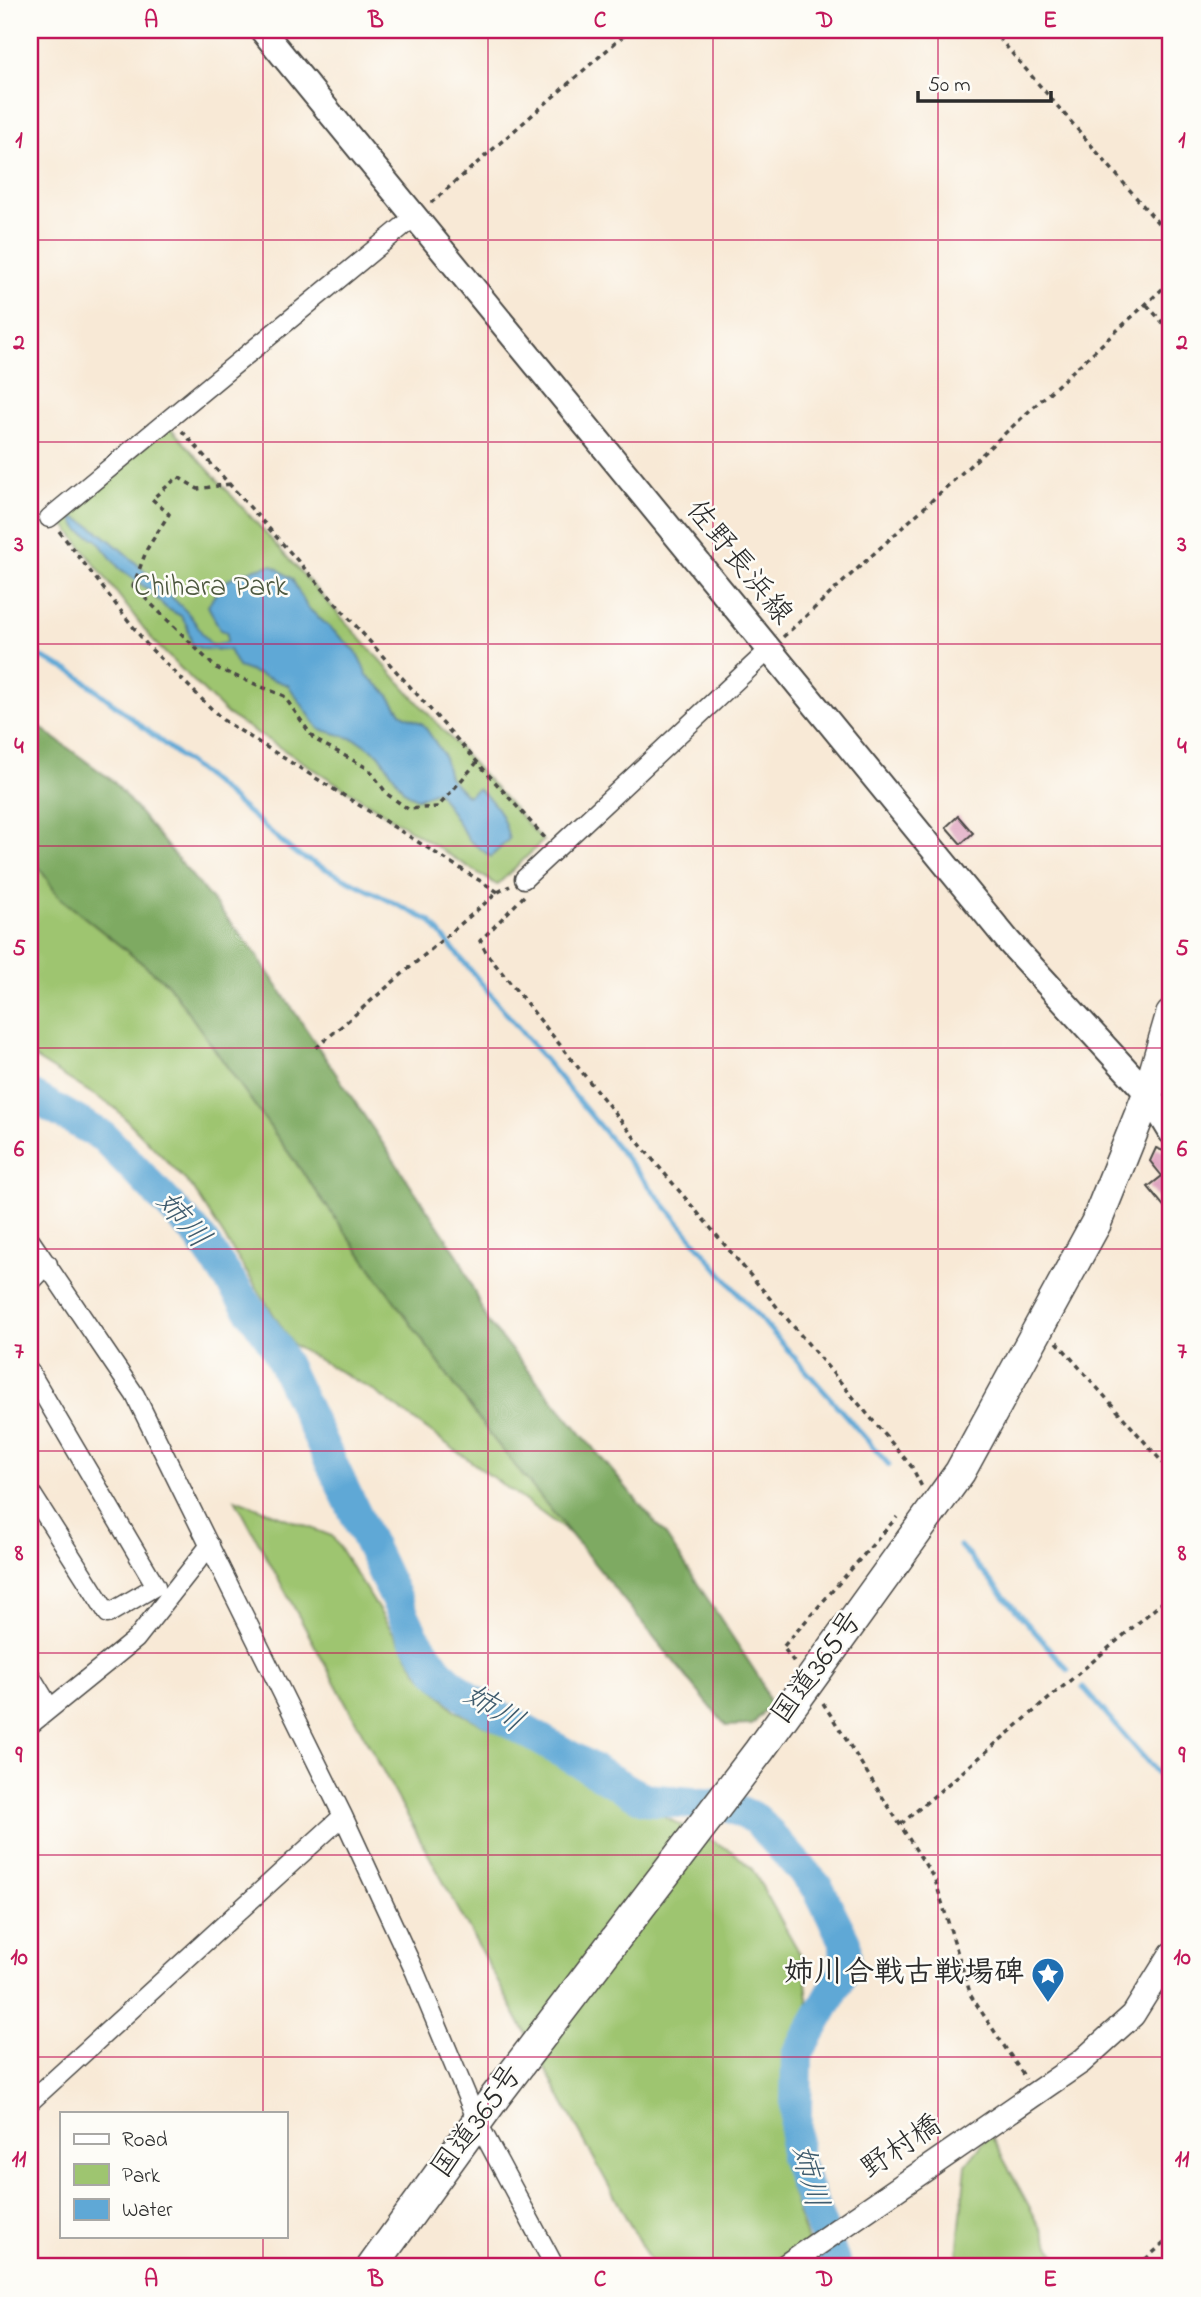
<svg xmlns="http://www.w3.org/2000/svg" width="1201" height="2297" viewBox="0 0 1201 2297" font-family="'Indie Flower','Klee One',sans-serif">
<style>
.green{fill:#9ec570;stroke:#64784e;stroke-width:2}
.forest{fill:#7eaa62;stroke:#546a46;stroke-width:2}
.water{fill:#5fa8d6;stroke:#456a80;stroke-width:2}
.lines{fill:none;stroke-linecap:round;stroke-linejoin:round}
.stream{stroke:#5fa8d6;stroke-width:5}
.river{stroke:#5fa8d6;stroke-width:32}
.building{fill:#da96b7}
.minor-casing{stroke:#4a4845;stroke-width:21}
.tertiary-casing{stroke:#4a4845;stroke-width:26}
.secondary-casing{stroke:#4a4845;stroke-width:28}
.trunk-casing{stroke:#4a4845;stroke-width:33}
.path{stroke:#4a4845;stroke-width:3.5;stroke-dasharray:5 5;stroke-linecap:butt}
.minor{stroke:#fff;stroke-width:18}
.tertiary{stroke:#fff;stroke-width:23}
.secondary{stroke:#fff;stroke-width:24}
.trunk{stroke:#fff;stroke-width:30}
.grid{fill:none;stroke:#c2185b;stroke-width:2;stroke-opacity:0.55}
.labels{text-anchor:middle;dominant-baseline:central;stroke-width:5;stroke-linejoin:round;paint-order:stroke}
.street-label{font-size:30px;fill:#2b2b2b;stroke:#fdfcf7}
.park-label{font-size:30px;fill:#4e5940;stroke:#fdfcf7}
.poi-label{font-size:30px;font-weight:bold;fill:#2b2b2b;stroke:#fdfcf7;text-anchor:end}
.water-label{font-size:32px;font-style:italic;fill:#405d6f;stroke:#fdfcf7}
.neatline{fill:none;stroke:#c2185b;stroke-width:2.5}
.grid-label{font-size:23px;text-anchor:middle;font-weight:bold;fill:#c2185b}
</style>
<rect width="100%" height="100%" fill="#fdfcf7"/>
<filter id="ink" filterUnits="userSpaceOnUse"><feTurbulence type="fractalNoise" baseFrequency=".0143" numOctaves="2"/><feDisplacementMap in="SourceGraphic" scale="14" xChannelSelector="R" yChannelSelector="G"/><feConvolveMatrix kernelMatrix="1 2 1 2 8 2 1 2 1" color-interpolation-filters="sRGB"/></filter>
<filter id="wash" filterUnits="userSpaceOnUse"><feTurbulence type="fractalNoise" baseFrequency=".00686" numOctaves="4" result="noise"/><feDisplacementMap in="SourceGraphic" scale="28" xChannelSelector="R" yChannelSelector="G"/><feGaussianBlur stdDeviation="1.57" result="paint"/><feColorMatrix in="noise" values="0 0 0 0 0 0 0 0 0 0 0 0 0 0 0 0 0 1.4 0 .05"/><feComposite in="paint" operator="in"/></filter>
<g filter="url(#wash)">
<rect width="100%" height="100%" fill="#f8e9d6"/>
<!-- green -->
<path class="green" d="M168,425L543,841L497,885L227,714L155,643L61,520Z
M30,853L58,896L168,984L491,1436L572,1535L374,1391L293,1345L193,1188L115,1108L30,1055Z
M235,1499L332,1536L418,1672L456,1711L732,1851L752,1869L803,1959L810,2014L784,2064L787,2177L815,2267H653Z
M990,2134L1062,2267H956L966,2165Z"/>
<!-- forest -->
<path class="forest" d="M30,720L113,781L251,947L459,1257L487,1321L665,1534L760,1679L770,1705L752,1725L726,1726L491,1436L168,984L58,896L30,853Z"/>
<!-- water -->
<path class="water" d="M71,517C95,519 166,592 186,611C197,622 201,636 212,645L227,642V632L220,630L208,606C226,573 238,573 272,565L292,579L307,607L356,651L367,675L387,693L402,714L423,724L443,754L449,777L467,796L478,789C497,803 504,817 509,839L491,857L469,840L437,790L418,799L404,791L379,754L357,740L319,729L288,685L238,667L229,650L203,649L192,645L187,626L181,616L166,608L146,588L119,568L96,539L80,531Z"/>
<g class="lines">
<!-- stream -->
<path class="stream" d="M30,652L76,674L216,785L296,854L430,921L736,1291L889,1465
M960,1546L1068,1670
M1083,1687L1171,1789"/>
<!-- river -->
<path class="river" d="M30,1095L104,1137L199,1236L276,1347L414,1637L438,1671L468,1698L644,1799L728,1806L756,1819L818,1888L845,1942L846,1968L797,2055L795,2157L836,2267"/>
</g>
<g id="blocks">
<!-- building -->
<path class="building" d="M958,816L973,833L961,844L946,827Z
M1156,1148L1171,1154V1215L1148,1187L1162,1176L1150,1161Z"/>
</g>
</g>
<g filter="url(#ink)">
<use href="#blocks" fill-opacity="0" stroke="#4a4845" stroke-width="2"/>
<g class="lines">
<defs>
<path id="minor" d="M49,518L414,217
M524,879L769,650
M30,1240L135,1395L343,1816L415,1972L478,2123L555,2267
M30,1283L48,1264
M30,1372L156,1586L108,1614L30,1491
M30,1675L50,1708
M30,1725L136,1639L210,1545
M30,2102L343,1816"/>
<path id="tertiary" d="M784,2267L1081,2062L1133,2015L1171,1954"/>
<path id="secondary" d="M262,30L1009,942L1148,1094L1171,1132"/>
<path id="trunk" d="M372,2267L495,2097L759,1751L960,1472L1096,1223L1148,1094L1171,1015"/>
</defs>
<!-- minor casing -->
<use href="#minor" class="minor-casing"/>
<!-- tertiary casing -->
<use href="#tertiary" class="tertiary-casing"/>
<!-- secondary casing -->
<use href="#secondary" class="secondary-casing"/>
<!-- trunk casing -->
<use href="#trunk" class="trunk-casing"/>
<!-- path -->
<path class="path" d="M992,30L1171,238
M431,203L630,30
M1147,305L1171,332
M182,431L545,838
M230,484L198,489L178,477L152,499L169,514L147,549L133,586L216,668L284,696L314,739L369,769L387,794L408,809L438,807L479,760
M59,531L148,646L223,720L498,892
M30,536L37,529
M783,637L1171,281
M524,896L480,941L487,954L638,1142L912,1467L922,1487
M316,1048L498,892L510,886
M1057,1342L1171,1472
M794,1662L783,1647L897,1517
M823,1703L935,1880L971,1996L1026,2079
M901,1824L1171,1595
M1143,2267L1141,2263L1171,2237"/>
<!-- minor -->
<use href="#minor" class="minor"/>
<!-- tertiary -->
<use href="#tertiary" class="tertiary"/>
<!-- secondary -->
<use href="#secondary" class="secondary"/>
<!-- trunk -->
<use href="#trunk" class="trunk"/>
</g>
</g>
<!-- grid -->
<path class="grid" d="M263,30V2113M488,30V2267M713,30V2267M938,30V2267M30,240H1171M30,442H1171M30,644H1171M30,846H1171M30,1048H1171M30,1249H1171M30,1451H1171M30,1653H1171M30,1855H1171M30,2057H1171M263,2236V2267"/>
<!-- icons -->
<defs>
<symbol id="sight-pin" viewBox="-11 -11 22 30"><path d="M0 17L-7.5 6A9.5 9.5 0 1 1 7.5 6Z" fill="#1f6fb2" stroke="#fdfcf7"/><path d="M0-6L1.8-2.2L6-1.7L2.9 1.2L3.7 5.4L0 3.3L-3.7 5.4L-2.9 1.2L-6-1.7L-1.8-2.2Z" fill="#fff"/></symbol>
</defs>
<g fill-rule="evenodd">
<use href="#sight-pin" x="1029" y="1955" width="38" height="52"/>
</g>
<g class="labels">
<!-- street labels -->
<g class="street-label">
<text transform="translate(738 563) rotate(51)">佐野長浜線</text>
<text transform="translate(818 1668) rotate(-54)">国道365号</text>
<text transform="translate(478 2122) rotate(-54)">国道365号</text>
<text transform="translate(902 2148) rotate(-34)">野村橋</text>
</g>
<!-- park labels -->
<g class="park-label">
<text x="211" y="588">Chihara Park</text>
</g>
<!-- poi labels -->
<g class="poi-label">
<text x="1024" y="1974">姉川合戦古戦場碑</text>
</g>
<!-- water labels -->
<g class="water-label">
<text transform="translate(182 1221) rotate(49)">姉川</text>
<text transform="translate(493 1710) rotate(32)">姉川</text>
<text transform="translate(808 2177) rotate(76)">姉川</text>
</g>
</g>
<!-- margin -->
<rect width="1201" height="2297" fill="none" stroke="#fdfcf7" stroke-width="77"/>
<!-- legend -->
<rect x="60" y="2112" width="228" height="126" fill="#fdfcf7" stroke="#a9a8a5" stroke-width="2"/>
<rect x="74" y="2134" width="35" height="10" fill="#ffffff" stroke="#a9a8a5" stroke-width="2"/>
<text x="122" y="2146" font-size="21" fill="#2b2b2b">Road</text>
<rect x="74" y="2164" width="35" height="21" fill="#9ec570" stroke="#a9a8a5" stroke-width="2"/>
<text x="122" y="2182" font-size="21" fill="#2b2b2b">Park</text>
<rect x="74" y="2199" width="35" height="21" fill="#5fa8d6" stroke="#a9a8a5" stroke-width="2"/>
<text x="122" y="2216" font-size="21" fill="#2b2b2b">Water</text>
<!-- scale -->
<path d="M918 91v10h133v-10" fill="none" stroke="#2b2b2b" stroke-width="3.5"/>
<text x="928" y="91" font-size="21" fill="#2b2b2b" stroke="#fdfcf7" stroke-width="5" paint-order="stroke">50 m</text>
<rect x="38" y="38" width="1124" height="2220" class="neatline"/>
<g class="grid-label">
<text x="151" y="27">A</text>
<text x="376" y="27">B</text>
<text x="600" y="27">C</text>
<text x="825" y="27">D</text>
<text x="1050" y="27">E</text>
<text x="19" y="147">1</text>
<text x="1182" y="147">1</text>
<text x="19" y="349">2</text>
<text x="1182" y="349">2</text>
<text x="19" y="551">3</text>
<text x="1182" y="551">3</text>
<text x="19" y="753">4</text>
<text x="1182" y="753">4</text>
<text x="19" y="955">5</text>
<text x="1182" y="955">5</text>
<text x="19" y="1156">6</text>
<text x="1182" y="1156">6</text>
<text x="19" y="1358">7</text>
<text x="1182" y="1358">7</text>
<text x="19" y="1560">8</text>
<text x="1182" y="1560">8</text>
<text x="19" y="1762">9</text>
<text x="1182" y="1762">9</text>
<text x="19" y="1964">10</text>
<text x="1182" y="1964">10</text>
<text x="19" y="2166">11</text>
<text x="1182" y="2166">11</text>
<text x="151" y="2286">A</text>
<text x="376" y="2286">B</text>
<text x="600" y="2286">C</text>
<text x="825" y="2286">D</text>
<text x="1050" y="2286">E</text>
</g>
</svg>
